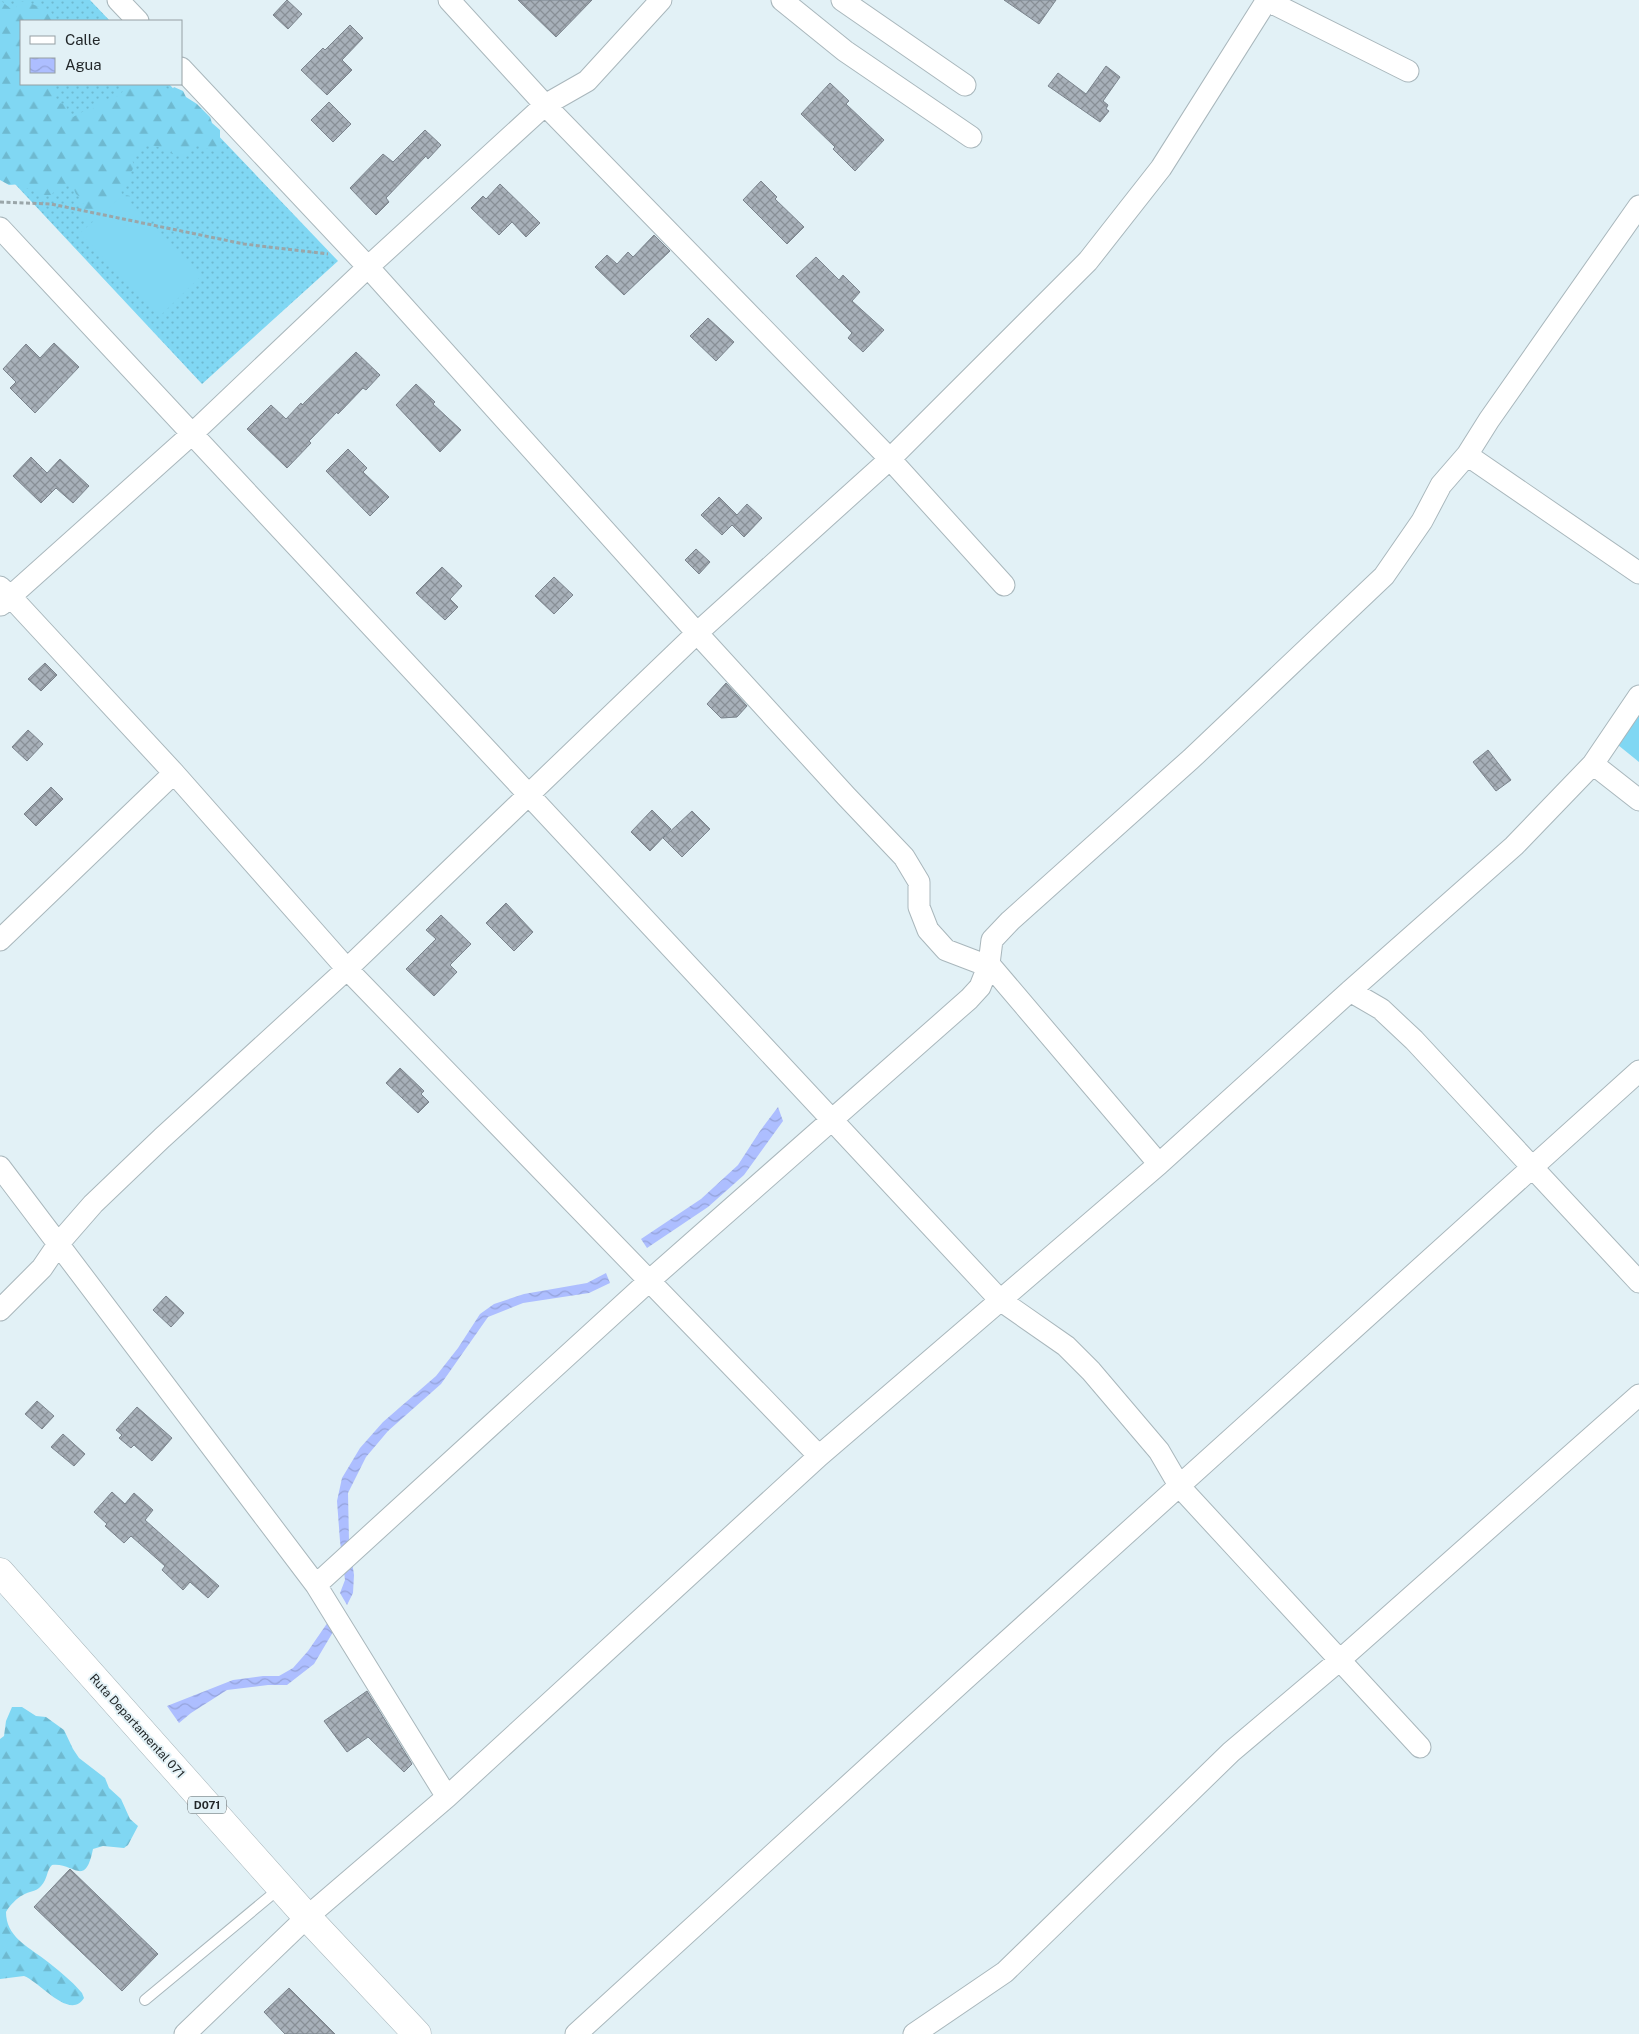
<svg xmlns="http://www.w3.org/2000/svg" width="1639" height="2034" viewBox="0 0 1639 2034" font-family="'Public Sans',sans-serif">
<style>
.grass{fill:url(#grass-dots)}
.forest{fill:url(#forest-firs)}
.garden{fill:#80d7f3}
.water{fill:url(#water-waves)}
.building{fill:url(#building-cross-hatch);stroke:#7b848d}
.lines{fill:none;stroke-linecap:round;stroke-linejoin:round}
.lane-casing{stroke:#a9b7bc;stroke-width:12}
.street-casing{stroke:#a9b7bc;stroke-width:23}
.primary-casing{stroke:#a9b7bc;stroke-width:29}
.path{stroke:#9aa6a9;stroke-width:3;stroke-dasharray:4 2.5;stroke-linecap:butt}
.lane{stroke:#fff;stroke-width:10}
.street{stroke:#fff;stroke-width:21}
.primary{stroke:#fff;stroke-width:28}
.labels{text-anchor:middle;dominant-baseline:central;stroke-width:4;stroke-linejoin:round;paint-order:stroke}
.shield{fill:#e2f1f6;stroke:#5c6466;stroke-width:1}
.shield-label{font-size:11px;font-weight:bold;fill:#222729}
.street-label{font-size:12px;fill:#222729;stroke:#e2f1f6}
</style>
<defs>
<pattern id="grass-dots" width="8" height="8" patternUnits="userSpaceOnUse" patternTransform="scale(1.25)"><rect width="8" height="8" fill="#80d7f3"/><path d="M2 2h.1M6 6h.1" fill="none" stroke="#6eb9d0" stroke-width="1.8" stroke-linecap="round"/></pattern>
<pattern id="forest-firs" width="22" height="20" patternUnits="userSpaceOnUse" patternTransform="scale(1.25)"><rect width="22" height="20" fill="#80d7f3"/><path d="M5 1l3.5 6h-7zM16 11l3.5 6h-7z" fill="#6eb9d0"/></pattern>
<pattern id="water-waves" width="16" height="10" patternUnits="userSpaceOnUse" patternTransform="scale(1.25)"><rect width="16" height="10" fill="#adbeff"/><path d="M0 5q4-4 8 0t8 0" fill="none" stroke="#95a3db"/></pattern>
<pattern id="building-cross-hatch" width="8" height="8" patternUnits="userSpaceOnUse" patternTransform="scale(1.25)"><rect width="8" height="8" fill="#a7b0b9"/><path d="M0 0l8 8M0 8l8-8" fill="none" stroke="#888f96"/></pattern>
</defs>
<rect width="100%" height="100%" fill="#e2f1f6"/>
<!-- grass -->
<path class="grass" d="M0,0H90L110,21H21V84H169L338,261L202,384L0,168Z"/>
<!-- forest -->
<path class="forest" d="M0,0L11,9C17,9 16,6 21,2C25,0 47,10 52,13V21H21V84H55L56,87L52,99L58,103L65,104L69,113L73,117L84,111H92L96,101C109,98 117,101 125,88L121,84H161L171,91L174,87L183,91L186,97L197,104L210,117L212,123L220,130V140L224,149L217,153L201,146H193L190,149V154L185,157L170,153L167,149C158,148 151,143 142,145L140,152L132,158L134,167L129,176V184L121,191L122,194L130,196V203L94,222L78,215L76,213L85,202L79,207L82,199L76,194L73,187L69,184L55,191L51,195H36L33,190L25,188L22,184L9,185L0,180Z
M12,1707H22L36,1716L46,1717L64,1730L73,1749L79,1758L105,1778L109,1788L121,1799L130,1819L138,1826L128,1845L124,1848L103,1846L93,1849C85,1889 74,1862 52,1865C46,1871 48,1879 41,1886C36,1892 29,1891 23,1895C17,1898 9,1906 6,1912C6,1936 27,1946 44,1959C57,1969 71,1980 82,1993L84,1998C70,2021 40,1982 24,1976L0,1979V1739L4,1736L6,1721Z"/>
<!-- garden -->
<path class="garden" d="M123,195L202,275L159,317L80,233Z
M1639,713V762L1618,745Z"/>
<!-- water -->
<path class="water" d="M778,1107L783,1121L744,1175L708,1207L647,1248L641,1239L701,1199L738,1165L760,1131Z
M606,1273L610,1283L589,1293L523,1303L488,1317L441,1384L388,1431L366,1457L348,1493L349,1541L354,1575L353,1593L347,1605L340,1593L345,1580L340,1541L337,1501L342,1478L360,1448L383,1422L436,1376L458,1348L480,1314L494,1304L524,1294L587,1283Z
M328,1622L336,1627L314,1664L287,1685H268L227,1690L191,1713L179,1723L167,1706L233,1680L263,1676H279L293,1668L308,1651Z"/>
<!-- building -->
<path class="building" d="M287,0L302,14L288,29L273,15Z
M518,0H592L556,37Z
M1004,0H1056L1039,24Z
M350,25L363,38L342,60L352,70L327,95L301,70L323,48L325,50Z
M1106,66L1120,77L1103,101L1108,105L1106,109L1109,111L1100,122L1048,86L1058,73L1086,94Z
M830,83L849,101L846,104L884,140L855,171L833,149L835,147L801,114Z
M329,102L351,124L333,142L311,120Z
M425,130L441,145L428,159L426,156L386,198L389,202L376,215L350,188L383,154L393,162Z
M761,181L777,197L775,199L804,227L787,244L743,200Z
M500,184L540,223L526,237L512,222L499,235L471,208L483,196L486,199Z
M654,235L670,251L624,295L595,267L607,255L617,264L628,252L633,257Z
M816,257L839,280L843,275L860,292L852,301L884,330L863,352L848,338L852,333L796,276Z
M708,318L734,342L716,361L690,336Z
M54,343L79,367L35,413L10,388L16,382L3,369L26,344L40,358Z
M356,352L380,375L366,390L363,388L338,414L337,412L309,441L311,443L287,468L247,429L271,405L286,419L301,403L302,405Z
M416,384L435,402L433,404L461,430L440,452L396,405Z
M348,449L367,468L363,472L389,497L370,516L326,471Z
M31,457L47,473L60,459L89,486L73,503L56,488L41,503L13,476Z
M719,497L737,515L747,504L762,518L744,537L732,525L722,535L701,515Z
M696,549L710,562L699,574L685,560Z
M442,567L462,586L450,599L458,607L445,620L416,593Z
M554,577L573,595L554,614L535,596Z
M45,663L57,675L41,691L28,679Z
M726,683L747,706L737,717L721,718L707,704Z
M28,730L43,744L27,761L12,747Z
M1488,750L1511,780L1496,791L1473,762Z
M51,787L63,799L36,826L24,814Z
M652,810L671,829L650,851L631,832Z
M692,811L710,829L682,857L663,838Z
M506,903L533,932L514,951L486,923Z
M441,915L471,944L450,965L457,972L434,996L406,969L436,939L426,930Z
M400,1068L424,1091L421,1094L429,1102L418,1113L386,1083Z
M166,1296L184,1313L171,1327L153,1310Z
M37,1401L54,1416L42,1429L25,1414Z
M137,1407L172,1438L152,1461L134,1445L131,1448L119,1438L122,1435L116,1430Z
M63,1434L85,1454L74,1466L51,1447Z
M112,1492L125,1504L134,1493L153,1510L145,1520L219,1586L208,1598L190,1582L183,1590L162,1570L165,1566L131,1536L124,1543L105,1526L107,1524L94,1512Z
M367,1691L412,1764L404,1772L368,1737L347,1752L324,1721Z
M70,1869L158,1954L122,1991L34,1907Z
M289,1988L335,2034H285L264,2012Z"/>
<g class="lines">
<defs>
<path id="lane" d="M145,2000L280,1888"/>
<path id="street" d="M118,0L138,21
M449,0L545,105L890,459L1004,585
M782,0L845,51L971,137
M842,0L965,85
M1266,0L1408,71
M181,68L368,267L697,633L846,796L904,857L919,882V907L928,930L946,950L980,963L989,964L1159,1164
M0,228L1000,1300L1066,1346L1091,1371L1159,1451L1180,1487L1420,1747
M1467,455L1489,420L1639,206
M0,587L11,597L174,773L347,969L819,1456
M1,605L192,434L368,267L545,105L587,81L661,0
M1593,764L1639,800
M0,940L174,773
M1350,991L1381,1009L1414,1040L1639,1282
M0,1167L316,1585L447,1797
M0,1310L42,1268L59,1243L93,1204L162,1138L347,969L697,633L890,459L1088,261L1161,168L1267,0
M316,1585L649,1281L969,999L980,987L989,964L992,940L1010,921L1191,759L1384,576L1422,521L1441,485L1467,455L1639,573
M185,2034L307,1917L447,1797L819,1456L1159,1164L1350,991L1514,846L1593,764L1639,696
M576,2034L964,1680L1639,1071
M914,2034L1005,1972L1231,1752L1341,1659L1639,1395"/>
<path id="primary" d="M0,1572L307,1917L417,2034"/>
</defs>
<!-- lane casing -->
<use href="#lane" class="lane-casing"/>
<!-- street casing -->
<use href="#street" class="street-casing"/>
<!-- primary casing -->
<use href="#primary" class="primary-casing"/>
<!-- path -->
<path class="path" d="M0,202L51,204L244,244L328,254"/>
<!-- lane -->
<use href="#lane" class="lane"/>
<!-- street -->
<use href="#street" class="street"/>
<!-- primary -->
<use href="#primary" class="primary"/>
</g>
<g class="labels">
<!-- shield labels -->
<rect class="shield" x="188" y="1796.5" width="38" height="17" rx="4"/>
<g class="shield-label">
<text x="207" y="1805">D071</text>
</g>
<!-- street labels -->
<g class="street-label">
<text transform="translate(137 1726) rotate(48)">Ruta Departamental 071</text>
</g>
</g>
<!-- legend -->
<rect x="20" y="20" width="162" height="65" fill="#e2f1f6" stroke="#95a0a4"/>
<rect x="30" y="36" width="25" height="8" fill="#ffffff" stroke="#95a0a4"/>
<text x="65" y="45" font-size="15" fill="#222729">Calle</text>
<rect x="30" y="58" width="25" height="15" fill="url(#water-waves)" stroke="#95a0a4"/>
<text x="65" y="70" font-size="15" fill="#222729">Agua</text>
</svg>
